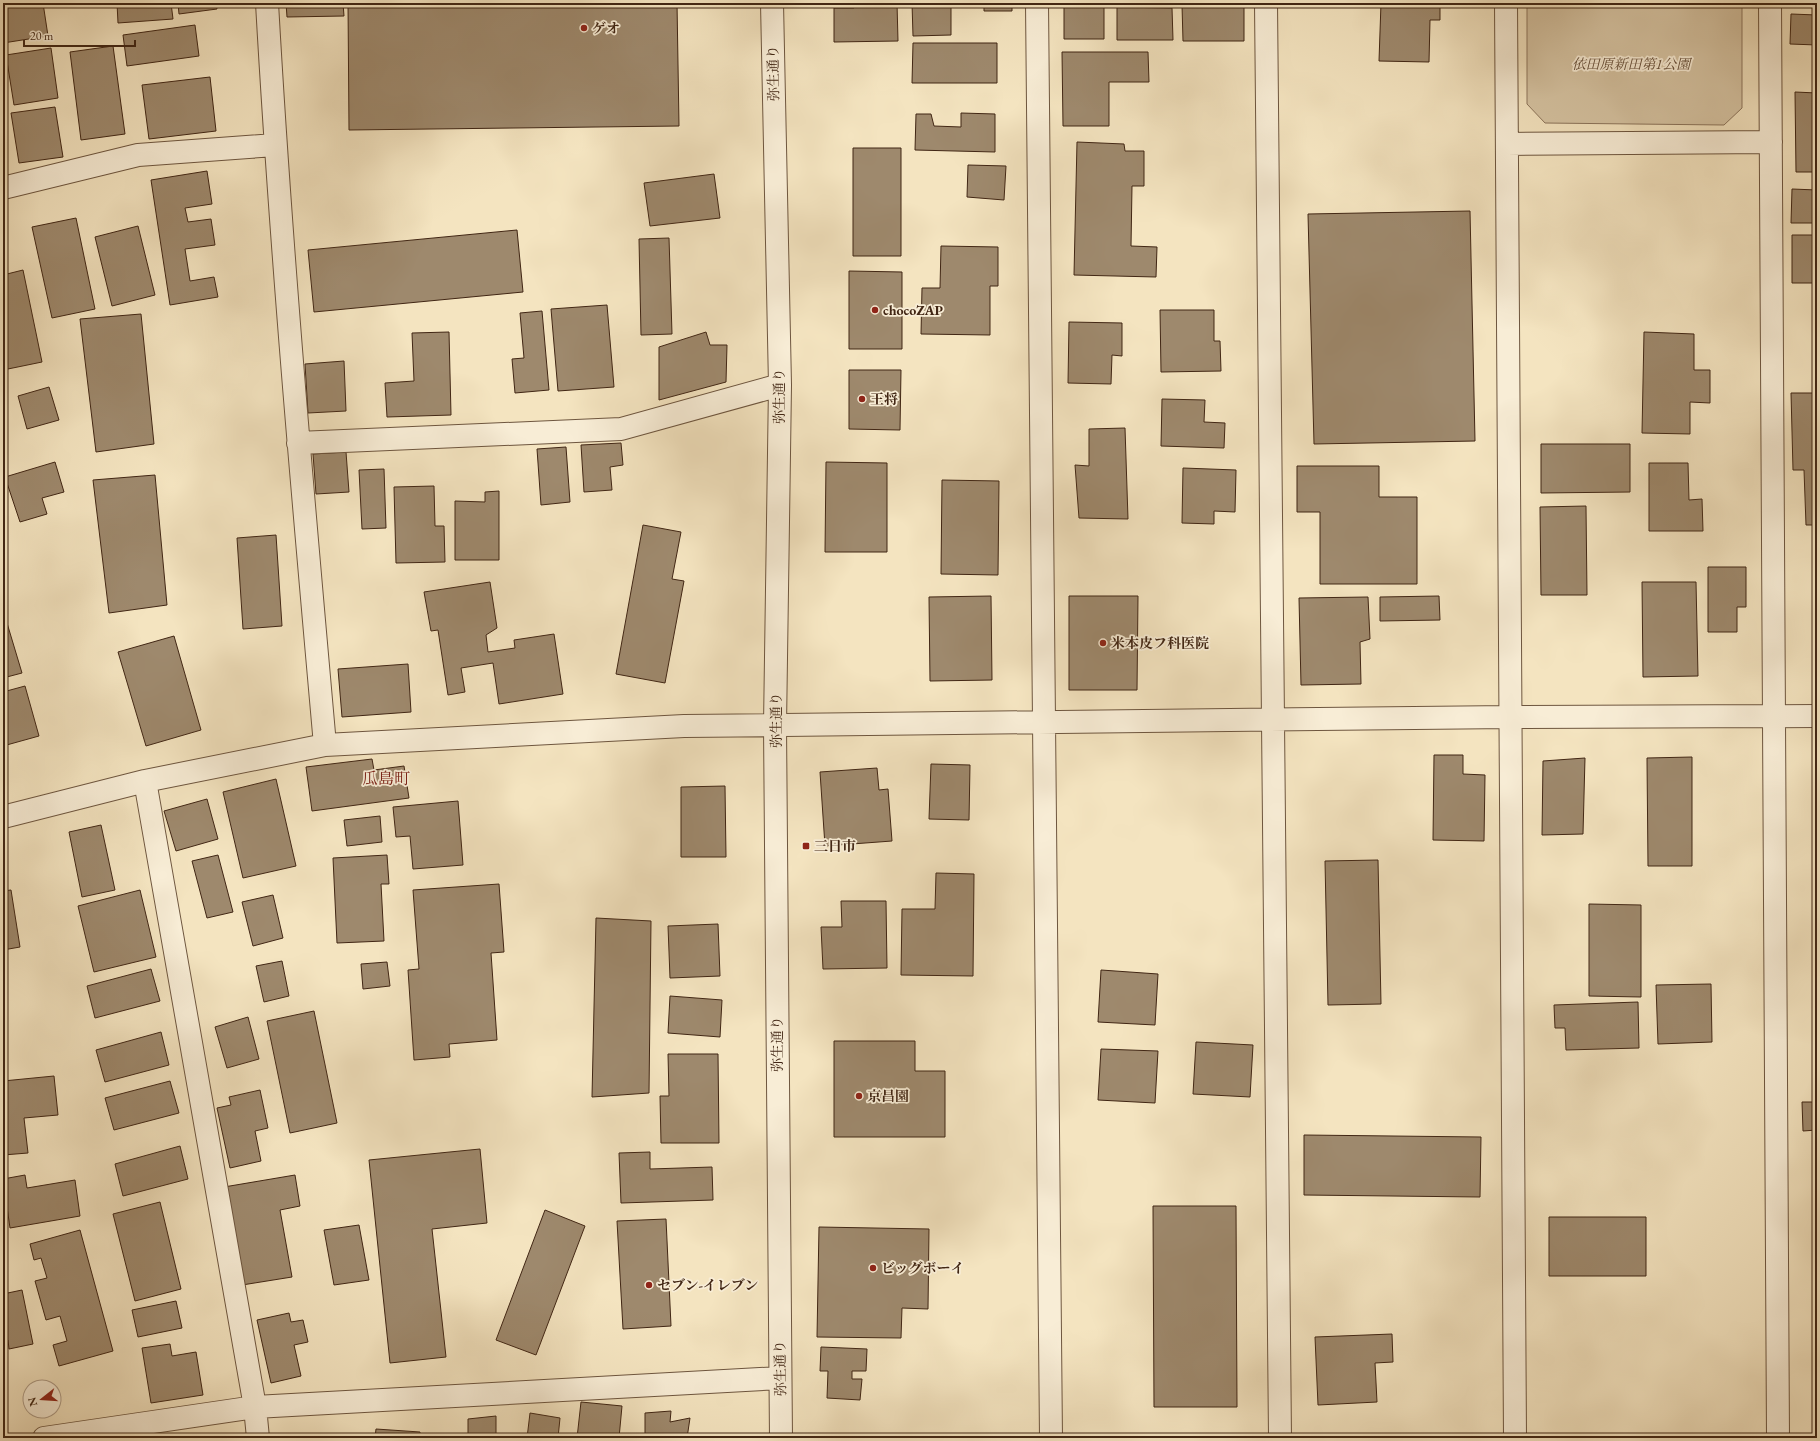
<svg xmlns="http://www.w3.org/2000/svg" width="1820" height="1441" viewBox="0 0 1820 1441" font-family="'EB Garamond','Noto Serif JP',serif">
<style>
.green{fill:#d6c4a3;stroke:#8c755c}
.building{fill:#9e896d;stroke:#412614}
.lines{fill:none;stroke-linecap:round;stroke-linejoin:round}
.minor-casing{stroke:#6e563f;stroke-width:24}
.minor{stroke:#f8edd6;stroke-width:22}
.poi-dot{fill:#8f2418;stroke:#f8edd6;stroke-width:1.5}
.labels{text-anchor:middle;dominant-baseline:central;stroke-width:3.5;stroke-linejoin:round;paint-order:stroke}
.poi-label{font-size:14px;font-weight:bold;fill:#412614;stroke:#f8edd6;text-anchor:start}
.park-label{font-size:14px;font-style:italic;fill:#664e38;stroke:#f8edd6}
.street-label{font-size:14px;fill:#412614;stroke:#f8edd6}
.quarter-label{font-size:16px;fill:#7a1f14;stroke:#f8edd6}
</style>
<rect width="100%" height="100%" fill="#f4e4c0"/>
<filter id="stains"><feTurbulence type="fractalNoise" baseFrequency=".005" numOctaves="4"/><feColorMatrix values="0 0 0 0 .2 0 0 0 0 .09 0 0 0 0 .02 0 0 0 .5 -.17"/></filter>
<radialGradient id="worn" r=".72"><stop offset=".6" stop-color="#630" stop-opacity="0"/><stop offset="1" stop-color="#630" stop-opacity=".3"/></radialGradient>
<!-- green -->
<path class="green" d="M1527,3H1742V108L1724,125L1545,123L1527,104Z"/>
<!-- building -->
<path class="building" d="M3,3H43L48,36L3,43Z
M117,3H171L173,19L118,23Z
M178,3H216L217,9L179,14Z
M286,3H343L344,16L287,17Z
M348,3H677L679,126L349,130Z
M854,3H897L898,41L834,42V8H854Z
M912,3H951V35L913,36Z
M984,3H1012V11H984Z
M1064,3H1104V39H1064Z
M1381,3H1440V20H1430L1429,62L1379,61Z
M1182,5H1244V41H1183Z
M1117,7L1172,8L1173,40H1117Z
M1791,14L1817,15V45L1790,44Z
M195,25L199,56L127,66L123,35Z
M913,43H997V83H912Z
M113,46L125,134L81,140L70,52Z
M51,48L58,98L14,105L6,55Z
M1062,52H1148L1149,82H1109V126H1063Z
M210,77L216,131L149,139L142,85Z
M1795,92L1817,93V172H1796Z
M55,107L63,157L19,163L11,113Z
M961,113L995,114V152L915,150L916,114H931L934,126L961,127Z
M1077,142L1124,144L1125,151H1144V186H1132L1131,246L1157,247L1156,277L1074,275Z
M853,148H901V256H853Z
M968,165L1006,166L1004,200L967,197Z
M207,171L212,204L185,208L188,222L211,219L215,245L185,249L190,281L214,277L218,297L170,305L151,180Z
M714,174L720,218L650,226L644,183Z
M1792,189L1817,190V223H1791Z
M1470,211L1475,441L1314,444L1308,214Z
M76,218L95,309L52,318L32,227Z
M138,226L155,295L112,306L95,237Z
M517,230L523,292L314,312L308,250Z
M1792,235H1817V283H1792Z
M669,238L672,334L641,335L639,239Z
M941,246L998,247V286H990V335L921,334L922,288H940Z
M23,270L42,362L3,370V275Z
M849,271L902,272V349H849Z
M607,305L614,387L558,391L551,309Z
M1160,310H1214V341H1220L1221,371L1161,372Z
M542,311L549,390L515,393L512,359L524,358L520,313Z
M141,314L154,444L96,452L80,319Z
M1069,322L1122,323V356L1112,355L1111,384L1068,383Z
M449,332L451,415L387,417L385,383L414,381L412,333Z
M706,332L710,345H727L726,382L659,400V347Z
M1644,332L1694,334V370H1710V403L1690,402V434L1642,433Z
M344,361L346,411L308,413L305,364Z
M849,370H901L900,430L849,429Z
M49,387L59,420L27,429L18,396Z
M1791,393H1817V525H1806L1804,470H1793Z
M1162,399L1205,400L1204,422L1225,423L1224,448L1161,446Z
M1125,428L1128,519L1079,518L1075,465L1089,466V429Z
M621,443L623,465L610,467L612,490L584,492L581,445Z
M1541,444H1630V492L1541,493Z
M566,447L570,502L541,505L537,449Z
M346,452L349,492L316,494L313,454Z
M55,462L64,492L42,498L47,514L20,522L5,477Z
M826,462L887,463V552H825Z
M1649,463H1688L1689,500L1702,499L1703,531H1649Z
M1297,466H1379V497H1417V584H1320V512H1297Z
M1183,468L1236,470L1235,512L1214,511V524L1182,523Z
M384,469L386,528L362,529L359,470Z
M155,475L167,605L109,613L93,480Z
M942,480L999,481L998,575L941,574Z
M434,486L435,526H444L445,562L396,563L394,487Z
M499,491V560H455V501L485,502V492Z
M1586,506L1587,595H1541L1540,507Z
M643,525L681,532L672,579L684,581L665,683L616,674Z
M276,535L282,626L243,629L237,538Z
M1708,567H1746V607H1737V632H1708Z
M490,582L497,628L486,635L488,652L515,648L514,640L554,634L563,694L499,704L493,663L461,668L465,692L448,695L438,630L431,631L424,592Z
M1642,582H1696L1698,676L1643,677Z
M3,593L7,607L3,608Z
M991,596L992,680L930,681L929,597Z
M1069,596H1138L1137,690H1069Z
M1439,596L1440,620L1380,621V597Z
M1368,597L1370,639L1360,642L1361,684L1301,685L1299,598Z
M7,623L22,673L3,678V624Z
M174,636L201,730L146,746L118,652Z
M408,664L411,712L342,717L338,669Z
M25,686L39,736L3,746V692Z
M1434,755H1463V774L1485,775L1484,841L1433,840Z
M1692,757V866H1648L1647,758Z
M1585,758L1583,834L1542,835L1543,761Z
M372,759L374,770L404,766L409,798L312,811L306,767Z
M931,764L970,765L969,820L929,819Z
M877,768L879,790L888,789L892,841L825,846L820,772Z
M276,779L296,866L243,878L223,792Z
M725,786L726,857H681V787Z
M207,799L218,839L176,851L164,811Z
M458,801L463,865L413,869L410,836L396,837L393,807Z
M380,816L382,842L347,846L344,820Z
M101,825L115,890L82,897L69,832Z
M218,855L233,912L207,918L192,861Z
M387,855L389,884H381L384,941L337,943L333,858Z
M1378,860L1381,1004L1328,1005L1325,861Z
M936,873L974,874L973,976L901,975L902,909H935Z
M499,884L504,952L491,953L497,1040L449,1044L450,1057L414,1060L408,970L419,969L413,890Z
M11,890L20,947L3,950V891Z
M140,890L156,957L94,972L78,906Z
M273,895L283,938L253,946L242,902Z
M841,901H886L887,968L823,969L821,927H842Z
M1589,904L1641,905V997L1589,996Z
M596,918L651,921L649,1093L592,1097Z
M718,924L720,976L670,978L668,926Z
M282,961L289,996L264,1002L256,966Z
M387,962L390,986L363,989L361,964Z
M151,969L160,1001L95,1018L87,986Z
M1101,970L1158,974L1155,1025L1098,1022Z
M1711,984L1712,1042L1658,1044L1656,985Z
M670,996L722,1000L720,1037L668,1033Z
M1638,1002L1639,1048L1566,1050L1565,1028H1555L1554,1005Z
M314,1011L337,1123L290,1133L267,1021Z
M248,1017L259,1059L227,1068L215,1027Z
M161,1032L169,1065L105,1082L96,1050Z
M834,1041H915V1071H945V1137H834Z
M1196,1042L1253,1045L1250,1097L1193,1094Z
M1101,1049L1158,1051L1155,1103L1098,1100Z
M668,1054H718L719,1143H661L660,1096H669Z
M54,1076L58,1115L24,1118L28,1153L3,1155V1081Z
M170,1081L179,1113L114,1130L105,1098Z
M260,1090L268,1128L255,1131L261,1161L230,1168L217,1108L231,1105L229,1097Z
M1802,1102H1817V1130L1803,1131Z
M1304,1135L1481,1137L1480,1197L1304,1195Z
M180,1146L188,1179L123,1196L115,1164Z
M480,1149L487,1223L432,1229L446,1357L390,1363L369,1160Z
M650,1152V1169L712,1167L713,1200L621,1203L619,1153Z
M25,1175L27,1188L75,1180L80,1216L10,1228L3,1179Z
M295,1175L300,1206L280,1210L292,1277L242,1285L224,1187Z
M160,1202L181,1289L135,1301L113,1214Z
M1153,1206H1236L1237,1407H1154Z
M545,1210L585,1226L536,1355L496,1340Z
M1549,1217H1646V1276H1549Z
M666,1219L671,1326L623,1329L617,1221Z
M359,1225L369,1280L334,1285L324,1230Z
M819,1227L929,1229L928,1309L902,1308L901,1338L817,1337Z
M80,1230L113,1351L59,1366L53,1345L67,1341L60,1316L46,1320L35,1281L47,1278L41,1258L34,1260L30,1244Z
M22,1290L33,1344L9,1349L8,1340L3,1341V1294Z
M176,1301L182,1328L138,1337L132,1310Z
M289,1313L291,1322L303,1320L308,1342L294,1345L301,1376L271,1383L257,1320Z
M1392,1334L1393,1362L1375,1363L1377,1402L1318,1405L1315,1337Z
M170,1344L172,1356L196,1352L203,1395L151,1403L142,1348Z
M821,1347L867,1349L866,1371H852V1379H862L860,1400L827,1398L828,1371H820Z
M581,1402L622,1406L619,1438H577Z
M671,1411L670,1422L690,1418L687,1438H645V1413Z
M530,1413L560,1418L558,1438H527Z
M496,1416V1438H468V1419Z
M376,1429L420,1432V1438H375Z"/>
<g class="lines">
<defs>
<path id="minor" d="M267,3C281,251 303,498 325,745
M772,3L780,385L775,726L781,1438
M1037,3L1051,1438
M1266,3L1280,1438
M1506,3L1515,1438
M1770,3L1778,1438
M1507,144L1771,142
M3,188L138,155L275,145
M298,443L621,429L780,385
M145,781L255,1407L258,1438
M3,817L145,781L325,745L684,726L1510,717L1817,716
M44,1438L255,1407L780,1378"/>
</defs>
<!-- minor casing -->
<use href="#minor" class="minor-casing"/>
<!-- minor -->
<use href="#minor" class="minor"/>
</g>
<!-- markers -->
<g class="poi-dot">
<circle cx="584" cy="28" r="4"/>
<circle cx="875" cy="310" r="4"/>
<circle cx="862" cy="399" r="4"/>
<circle cx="1103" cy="643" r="4"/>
<rect x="802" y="842" width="8" height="8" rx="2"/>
<circle cx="859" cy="1096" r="4"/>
<circle cx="873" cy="1268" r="4"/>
<circle cx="649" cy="1285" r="4"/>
</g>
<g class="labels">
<!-- poi labels -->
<g class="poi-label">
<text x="592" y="28">ゲオ</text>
<text x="883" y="310">chocoZAP</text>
<text x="870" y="399">王将</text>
<text x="1111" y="643">米本皮フ科医院</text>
<text x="814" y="846">三日市</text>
<text x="867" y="1096">京昌園</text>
<text x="881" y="1268">ビッグボーイ</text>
<text x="657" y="1285">セブン-イレブン</text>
</g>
<!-- park labels -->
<g class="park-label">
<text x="1631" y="64">依田原新田第1公園</text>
</g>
<!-- street labels -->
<g class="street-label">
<text transform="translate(773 73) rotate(-91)">弥生通り</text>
<text transform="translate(779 396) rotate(-90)">弥生通り</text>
<text transform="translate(776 720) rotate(-90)">弥生通り</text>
<text transform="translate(777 1044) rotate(-90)">弥生通り</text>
<text transform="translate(780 1368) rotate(-91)">弥生通り</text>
</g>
<!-- quarter labels -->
<g class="quarter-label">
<text x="386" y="778">瓜島町</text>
</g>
</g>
<!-- margin -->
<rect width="1820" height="1441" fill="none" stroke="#f4e4c0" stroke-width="16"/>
<rect x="4" y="4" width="1812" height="1433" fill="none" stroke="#412614" stroke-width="2"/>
<rect x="8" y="8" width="1804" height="1425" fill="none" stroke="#412614"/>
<!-- north arrow -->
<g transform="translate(42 1399) rotate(253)"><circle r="19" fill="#f8edd6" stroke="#af9d88"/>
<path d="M0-3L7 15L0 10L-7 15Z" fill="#8f2418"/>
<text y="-6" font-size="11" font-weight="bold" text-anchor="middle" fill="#412614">N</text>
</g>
<!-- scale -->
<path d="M24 40v6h111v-6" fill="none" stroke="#412614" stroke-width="2"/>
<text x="30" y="40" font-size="12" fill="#412614" stroke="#f8edd6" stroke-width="3" paint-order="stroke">20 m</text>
<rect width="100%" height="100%" filter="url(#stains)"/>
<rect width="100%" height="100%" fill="url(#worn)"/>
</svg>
